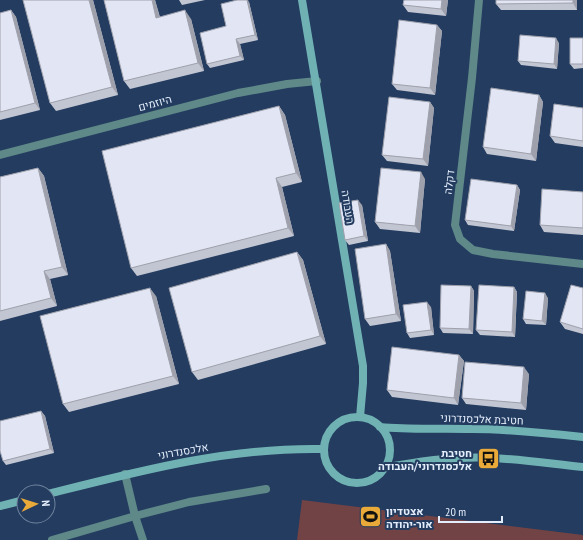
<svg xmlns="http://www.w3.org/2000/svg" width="583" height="540" viewBox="0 0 583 540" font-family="'PT Sans Narrow',Heebo,sans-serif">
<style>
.green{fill:#724345}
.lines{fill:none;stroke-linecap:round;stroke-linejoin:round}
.lane{stroke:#5f8888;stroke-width:8}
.street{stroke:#5f8888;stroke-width:8}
.secondary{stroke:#70b2b3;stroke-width:8}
.wall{fill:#c2c5d2}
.shaded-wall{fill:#9ea0ab}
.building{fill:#e2e5f4;stroke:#9ea0ab}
.labels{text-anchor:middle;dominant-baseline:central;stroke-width:4;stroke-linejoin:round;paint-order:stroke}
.street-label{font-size:11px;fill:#e4edfb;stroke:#233c60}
.poi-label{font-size:11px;font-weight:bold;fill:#e4edfb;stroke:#233c60;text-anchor:end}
</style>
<rect width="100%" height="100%" fill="#233c60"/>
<!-- green -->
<path class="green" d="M302,500L583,535V540H297Z"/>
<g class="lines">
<!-- lane -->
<path class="lane" d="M52,540L135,516L189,502L266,489"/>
<!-- street -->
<path class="street" d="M479,0L472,78L455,225L460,239L473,250L493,254L583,264
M0,155L238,93L287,84L317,81
M125,474L135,516L143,540"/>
<!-- secondary -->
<path class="secondary" d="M302,0L363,366V383L360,417
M324 450a33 33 0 1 1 66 0a33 33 0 1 1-66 0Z
M380,427C411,430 441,428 472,429C509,429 546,433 583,437
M384,468C420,461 455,456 491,458C522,459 553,464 583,467
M48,494C139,471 229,447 324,449
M0,506L24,500"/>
</g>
<!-- wall -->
<path class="wall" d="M23,0H93L118,95L56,111L50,103Z
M104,0H155L160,17L191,19L204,71L130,89L124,81Z
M179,0H205L182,5Z
M404,0H448L446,16L408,12L403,5Z
M496,0H577V10H501L496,4Z
M249,2L258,40L240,44L244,60L210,68L207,64L226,26Z
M11,10L16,17L40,110L0,120V13Z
M437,25L442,31L435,95L397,90L392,84Z
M583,38V68L574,69L570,64Z
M559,43L557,69L521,65L518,61Z
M539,95L543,102L536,161L487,154L483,147Z
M430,102L434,108L428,166L387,161L382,155Z
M279,106L285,115L302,182L282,187L294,236L137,276L131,268Z
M583,108V147L555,143L550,136Z
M38,168L44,176L68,275L50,279L57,306L0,321V177Z
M425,179L420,233L380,229L375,222Z
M517,185L520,190L514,231L468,225L465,220Z
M583,192V235L544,232L540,225Z
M362,205L368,241L349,245L345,240Z
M386,244L390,251L401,321L370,326L365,319Z
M297,252L303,260L326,344L198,380L192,372Z
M471,286L474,291L473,334L443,333L440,328Z
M514,287L517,292L515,337L480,335L476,330Z
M583,288V334L565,329L560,322Z
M156,296L179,384L69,412L63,404Z
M548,298L546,325L526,324L523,319Z
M431,307L434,335L410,338L407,333Z
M459,355L464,361L458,405L392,397L387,390Z
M529,374L526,410L466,404L462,398Z
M41,411L45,416L54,453L6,465L3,461Z"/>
<!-- shaded-wall -->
<path class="shaded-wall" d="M89,0H93L118,95L112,87Z
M152,0H155L162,26L156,18Z
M247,0H248L249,2L258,40L255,35Z
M442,0H448L446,16L441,9Z
M573,0H577V10L573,3Z
M11,10L16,17L40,110L35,103Z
M185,10L191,19L204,71L198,63Z
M437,25L442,31L435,95L430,88Z
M556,38L559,43L557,69L554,64Z
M236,39L240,44L244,60L240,56Z
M539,95L543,102L536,161L531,154Z
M430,102L434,108L428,166L423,159Z
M279,106L285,115L302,182L296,173Z
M38,168L44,176L68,275L62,267Z
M421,172L425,179L420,233L415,226Z
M276,178L282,187L294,236L288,228Z
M517,185L520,190L514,231L511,226Z
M358,200L362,205L368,241L364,236Z
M386,244L390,251L401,321L396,314Z
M297,252L303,260L326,344L320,336Z
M44,271L50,279L57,306L51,298Z
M471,286L474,291L473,334L469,329Z
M514,287L517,292L515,337L512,332Z
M150,288L156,296L179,384L173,376Z
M545,293L548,298L546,325L542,321Z
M427,302L431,307L434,335L431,330Z
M459,355L464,361L458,405L454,398Z
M524,367L529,374L526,410L521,403Z
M41,411L45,416L54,453L50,449Z"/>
<!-- building -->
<path class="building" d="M23,0H89L112,87L50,103Z
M104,0H152L156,18L185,10L198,63L124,81Z
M237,0H247L255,35L236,39L240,56L207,64L200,33L226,26L221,4Z
M404,0H442L441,9L403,5Z
M496,0H573V3L496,4Z
M11,10L35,103L0,112V13Z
M399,20L437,25L430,88L392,84Z
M520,35L556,38L554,64L518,61Z
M570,38H583V64H570Z
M491,88L539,95L531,154L483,147Z
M389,97L430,102L423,159L382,155Z
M554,104L583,108V141L550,136Z
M279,106L296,173L276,178L288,228L131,268L102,151Z
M38,168L62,267L44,271L51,298L0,311V177Z
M381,168L421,172L415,226L375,222Z
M471,179L517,185L511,226L465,220Z
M542,189L583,192V228L540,225Z
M358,200L364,236L345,240L339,203Z
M386,244L396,314L365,319L355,249Z
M297,252L320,336L192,372L169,288Z
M441,285L471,286L469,329L440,328Z
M479,285L514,287L512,332L476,330Z
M571,285L583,288V329L560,322Z
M150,288L173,376L63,404L40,316Z
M526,291L545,293L542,321L523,319Z
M427,302L431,330L407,333L403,305Z
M392,347L459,355L454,398L387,390Z
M465,362L524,367L521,403L462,398Z
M41,411L50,449L3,461L0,451V421Z"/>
<!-- icons -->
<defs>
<symbol id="bus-square" viewBox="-11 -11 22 22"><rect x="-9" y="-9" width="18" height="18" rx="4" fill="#eaaa39" stroke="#233c60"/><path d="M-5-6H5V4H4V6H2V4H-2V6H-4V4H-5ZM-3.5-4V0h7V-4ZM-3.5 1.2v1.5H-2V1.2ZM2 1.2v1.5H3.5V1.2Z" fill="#111"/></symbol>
<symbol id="stadium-square" viewBox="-11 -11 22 22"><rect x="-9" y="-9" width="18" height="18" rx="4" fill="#eaaa39" stroke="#233c60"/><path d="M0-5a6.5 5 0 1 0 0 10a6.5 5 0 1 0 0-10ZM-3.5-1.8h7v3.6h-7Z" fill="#111"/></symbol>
</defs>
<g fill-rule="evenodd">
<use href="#bus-square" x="476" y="446" width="25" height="25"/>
<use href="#stadium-square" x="358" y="504" width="25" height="25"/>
</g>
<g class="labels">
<!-- street labels -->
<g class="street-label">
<text transform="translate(155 103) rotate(-15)">היוזמים</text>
<text transform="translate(449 182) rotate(-83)">דקלה</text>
<text transform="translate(348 207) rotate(81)">העבודה</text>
<text transform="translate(482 419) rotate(2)">חטיבת אלכסנדרוני</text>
<text transform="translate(183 451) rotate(-10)">אלכסנדרוני</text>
</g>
<!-- poi labels -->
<g class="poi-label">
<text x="472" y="453">חטיבת<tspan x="472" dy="13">אלכסנדרוני/העבודה</tspan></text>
<text x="386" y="511" text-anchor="start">אצטדיון<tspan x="386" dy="13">אור-יהודה</tspan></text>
</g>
</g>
<!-- north arrow -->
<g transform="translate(36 504) rotate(86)"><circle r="19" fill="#233c60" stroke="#70839e"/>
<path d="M0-3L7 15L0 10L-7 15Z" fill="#eaaa39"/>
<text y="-6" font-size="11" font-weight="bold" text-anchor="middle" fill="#e4edfb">N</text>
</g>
<!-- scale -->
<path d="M439 516v6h63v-6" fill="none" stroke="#e4edfb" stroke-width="2"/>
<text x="445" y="516" font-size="12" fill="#e4edfb" stroke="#233c60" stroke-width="3" paint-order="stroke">20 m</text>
</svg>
